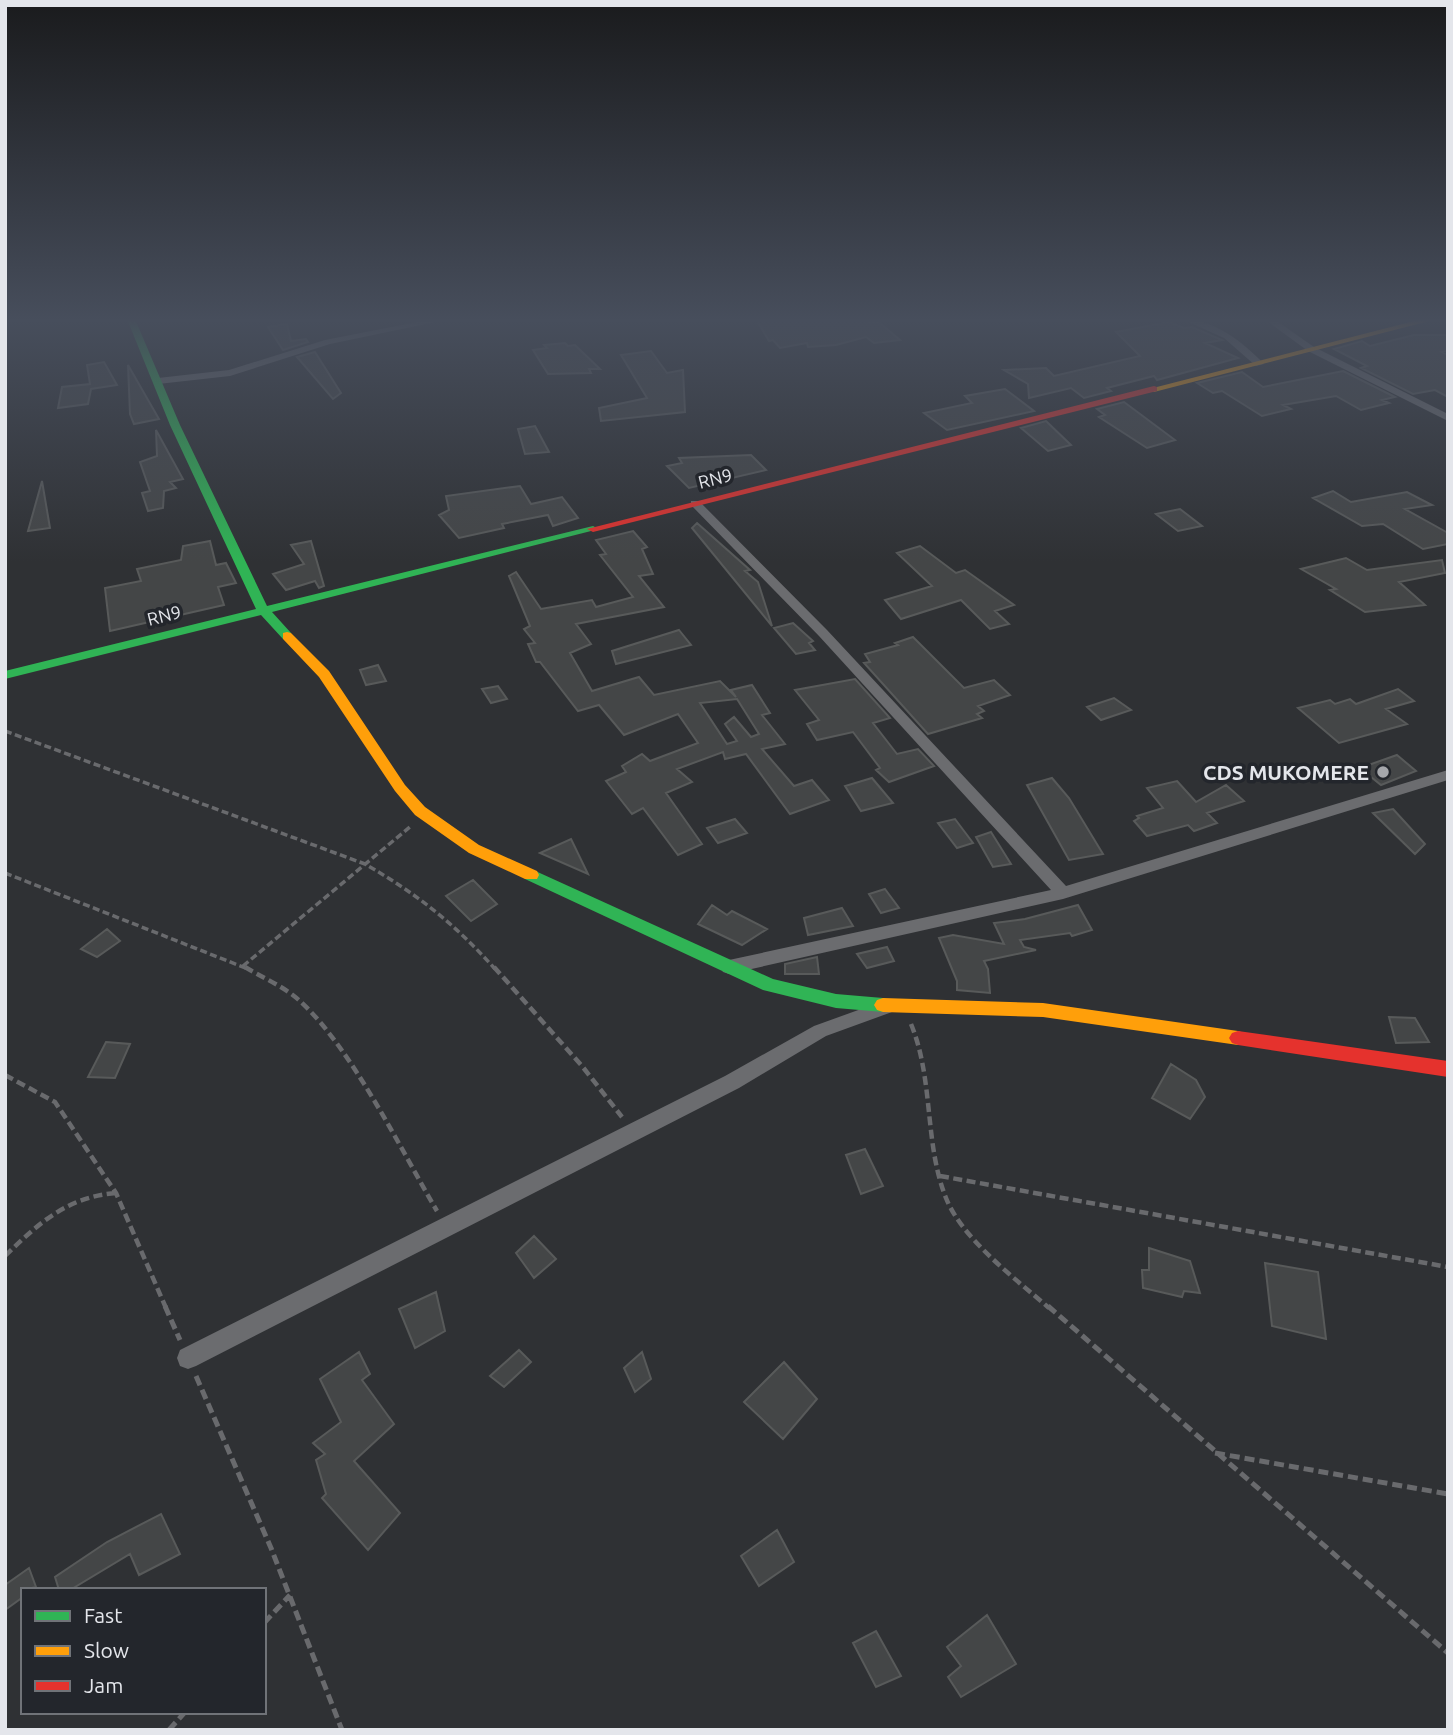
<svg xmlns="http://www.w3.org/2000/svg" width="1453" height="1735" viewBox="0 0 1453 1735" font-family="Ubuntu,sans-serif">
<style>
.building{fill:#444647;stroke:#585a5a;stroke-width:2;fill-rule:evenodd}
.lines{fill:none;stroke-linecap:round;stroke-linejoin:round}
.path-far2{stroke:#696a6d;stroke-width:3.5;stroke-dasharray:7 3.5;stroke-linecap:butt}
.path-far1{stroke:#696a6d;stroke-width:4.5;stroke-dasharray:9 4.5;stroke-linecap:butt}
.path{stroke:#696a6d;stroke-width:5;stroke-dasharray:10 5;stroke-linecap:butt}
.street{fill:#6b6c6f;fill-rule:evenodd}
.fast{fill:#30b455;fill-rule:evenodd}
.slow{fill:#ff9f0a;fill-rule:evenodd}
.jam{fill:#e5322d;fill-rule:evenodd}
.poi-dot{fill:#a5a7ab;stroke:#23262c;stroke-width:2.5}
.labels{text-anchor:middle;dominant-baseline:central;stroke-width:7;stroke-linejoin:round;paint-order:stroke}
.far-street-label{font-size:18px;fill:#e4e6eb;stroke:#23262c}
.poi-label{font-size:21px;font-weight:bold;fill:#e4e6eb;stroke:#23262c;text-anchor:end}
</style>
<rect width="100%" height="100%" fill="#2f3134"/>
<!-- building -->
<path class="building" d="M756,319H869V323L879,322L900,340L874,343L866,337L836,345L808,347L807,343L780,348L773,340L769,341Z
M1169,322L1184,328L1192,327L1222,340L1205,343L1238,358L1157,380L1154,376L1107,388L1111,391L1084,398L1071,388L1029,398L1028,384L1004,370L1046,368L1054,376L1140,356L1116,332Z
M287,324L291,341L306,339L308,342L283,350L268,327Z
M1414,335H1448V351L1442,352L1448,355V397L1435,390L1413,394L1361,368L1367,366L1334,349L1362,341L1370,346Z
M565,343L568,346L575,345L600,369H589L591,373L548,374L533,350L547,348L544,345Z
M651,351L667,373L683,370L685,412L601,421L599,408L647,398L621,355Z
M315,352L341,393L333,399L297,357Z
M104,362L117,385L91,389L88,404L58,408L62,387L90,384L87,365Z
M128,365L159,419L134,424L130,414Z
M1343,371L1395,397L1382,400L1389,403L1361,410L1336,396L1283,405L1291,409L1262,416L1222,391L1213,393L1197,383L1242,372L1263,387Z
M1005,389L1034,411L947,430L924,413L972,403L965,396Z
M1124,402L1175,440L1147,448L1099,417L1105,415L1097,409Z
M1046,421L1071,445L1048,451L1021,428Z
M535,426L549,452L525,454L518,429Z
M156,430L183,479L170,482L176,488L164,491L163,508L148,511L142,493L150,491L140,462L157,456Z
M751,455L766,470L689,488L667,466L682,463L679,458Z
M42,481L50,528L28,531Z
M520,486L531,504L562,497L578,518L553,526L548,515L502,524L504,528L459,538L439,515L449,510L446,496Z
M1333,491L1351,502L1407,492L1432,505L1405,509L1448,533V544L1423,549L1383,524L1362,526L1313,498Z
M1180,509L1202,526L1178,531L1156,514Z
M697,523L750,570L745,571L758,582L772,626L692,528Z
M633,531L647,547L642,549L653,574L639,576L664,607L576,624L591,644L570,653L592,691L639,677L654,695L720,681L736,697L731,690L752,685L770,713L762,715L785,744L762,749L794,786L812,780L829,800L790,814L746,754L725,759L723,752L677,769L692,782L666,793L702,844L678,855L643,808L632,814L606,781L626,772L622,766L642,754L650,761L698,743L678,714L624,735L599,705L578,711L540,662H536L528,644L535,643L524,629L530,626L509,576L516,572L541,609L592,600L596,607L633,597L600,555L606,554L596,540ZM737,699L759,734L751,737L734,717L725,724L737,741L727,744L700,703Z
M210,541L216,565L226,563L236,583L218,587L224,605L110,631L105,588L141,581L137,569L181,560L183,546Z
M311,541L324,586L319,588L315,581L286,590L273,574L304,564L291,545Z
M920,546L956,573L965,570L1014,605L995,611L1009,624L990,629L961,600L901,619L885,600L932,586L897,553Z
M1346,558L1367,570L1442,560L1445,573L1399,582L1425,605L1365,612L1330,590L1336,589L1301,569Z
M793,623L813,641L809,643L815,650L796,654L774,628Z
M679,630L691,645L616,664L612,651Z
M913,637L964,688L994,680L1010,695L978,706L984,711L977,714L982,718L928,734L864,663L870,662L865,654L898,645L895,643Z
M378,665L386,681L366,685L360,670Z
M855,679L890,718L873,723L897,754L918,749L934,766L889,782L876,770L880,768L853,732L817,740L807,724L819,720L795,690Z
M498,686L507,699L491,703L482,689Z
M1398,689L1414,701L1386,709L1407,724L1339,743L1298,708L1330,700L1335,704L1350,699L1356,704Z
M1114,698L1131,710L1101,720L1087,707Z
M1397,755L1416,771L1381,785L1360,768Z
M872,778L893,803L861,811L845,786Z
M1052,778L1069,798L1103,854L1069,860L1027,785Z
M1177,781L1196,802L1226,785L1244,801L1207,813L1217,823L1194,831L1188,825L1147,836L1134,821L1139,818L1137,816L1163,808L1147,788Z
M1393,809L1425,844L1415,854L1373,813Z
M735,819L747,833L718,843L707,828Z
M955,819L973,843L957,848L938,823Z
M991,832L1011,864L993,867L976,837Z
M571,839L588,874L540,853Z
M473,880L497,904L471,921L446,896Z
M885,889L899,908L881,913L869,894Z
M712,905L727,915L732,911L767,929L742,945L698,924Z
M1078,905L1092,930L1072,936L1070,933L1020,940L1024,947L1036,950L984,961L988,969L990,993L957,990V981L939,938L953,935L1004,944L994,923L1025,919Z
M842,908L853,926L808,935L804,918Z
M107,929L120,941L97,957L81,949Z
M887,947L894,961L867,968L857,954Z
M817,957L819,974H785V964Z
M1389,1017L1415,1018L1429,1042L1396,1043Z
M106,1042L130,1044L115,1078L88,1077Z
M1171,1064L1196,1080L1205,1097L1190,1119L1152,1098Z
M865,1149L883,1186L861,1194L846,1155Z
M534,1236L556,1259L534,1278L516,1253Z
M1149,1248L1190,1261L1200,1293L1184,1291L1182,1297L1143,1288L1142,1270H1149Z
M1265,1263L1318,1272L1326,1339L1272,1326Z
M436,1292L445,1331L415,1348L399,1309Z
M519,1350L531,1362L504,1387L490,1376Z
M359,1352L370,1374L362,1380L394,1424L354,1461L400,1513L368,1550L322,1498L326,1494L316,1460L325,1454L313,1443L341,1422L320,1379Z
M642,1352L651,1379L635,1392L624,1368Z
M784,1362L817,1399L783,1439L744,1402Z
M161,1514L180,1554L139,1575L130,1554L70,1590H59L55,1577L107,1542Z
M777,1530L794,1562L759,1586L741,1556Z
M29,1568L36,1587L23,1590V1597L5,1610V1585Z
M987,1615L1016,1664L961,1697L948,1677L961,1666L947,1647Z
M876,1631L901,1676L876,1687L853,1643Z"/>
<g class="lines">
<!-- path-far2 -->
<path class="path-far2" d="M5,731L365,864C417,894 455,924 495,969
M5,873L248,969
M243,966L411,826"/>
<!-- path-far1 -->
<path class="path-far1" d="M245,967C263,978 285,987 300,1001C352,1049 400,1148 437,1211
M494,967L582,1066L622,1117
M911,1024C934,1080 924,1143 946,1198C962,1239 1017,1280 1049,1308
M5,1075L55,1102L116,1193L166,1308
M940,1176L1448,1267
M5,1256C39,1223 67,1197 116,1193"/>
<!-- path -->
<path class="path" d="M165,1306L180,1340
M1048,1306L1448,1653
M196,1376L271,1548L342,1730
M1215,1453L1448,1494
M264,1623L290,1595
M169,1730L185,1712"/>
<!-- street -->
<path class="street" d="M432,319H450L330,344L230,376L158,384L153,381L158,378L229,370L325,340Z
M1182,319C1214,319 1243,342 1264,364L1256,366L1224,338Z
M1264,319H1274L1314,347L1448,414V421L1308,351Z
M691,501H699L827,630L1066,886L1448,770V780L1063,899L729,974L723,972L720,967L723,962L729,960L1051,890L819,636L691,505Z
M886,1000L892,1002L895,1007L892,1012L826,1036L739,1088L196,1366L188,1369L180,1366L177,1358L180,1350L725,1076L814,1026Z"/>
<!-- fast -->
<path class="fast" d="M127,319H135L180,425L267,606L593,526L599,529L272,612L291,633V639H283L261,615L5,679V671L256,609L170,425Z
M531,869L773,979L836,994L883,998L889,1000L892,1005L889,1010L883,1012L836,1008L763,990L525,879L523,875L525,871Z"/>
<!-- slow -->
<path class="slow" d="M1422,319H1437L1154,392L1149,389Z
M287,632L291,633L329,671L405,785L425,807L479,845L537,871L539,875L537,879H525L469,853L415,815L395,791L319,677L283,639V633Z
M883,998L1043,1003L1238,1031L1244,1033L1247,1038L1244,1043L1238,1045L1043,1017L883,1012L877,1010L874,1005L877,1000Z"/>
<!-- jam -->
<path class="jam" d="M1154,386L1157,387V391L593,532L587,529Z
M1238,1031L1448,1061V1077L1238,1045L1232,1043L1229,1038L1232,1033Z"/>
</g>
<!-- sky -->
<linearGradient id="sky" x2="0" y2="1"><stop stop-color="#1a1b1d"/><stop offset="0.57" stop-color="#474e5c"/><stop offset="1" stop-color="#474e5c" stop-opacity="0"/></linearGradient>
<rect width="1453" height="562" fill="url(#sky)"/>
<!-- markers -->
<circle class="poi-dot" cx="1383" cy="772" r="7"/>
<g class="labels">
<!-- far-street labels -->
<g class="far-street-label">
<text transform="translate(715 478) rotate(-14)">RN9</text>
<text transform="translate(164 615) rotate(-14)">RN9</text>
</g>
<!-- poi labels -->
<g class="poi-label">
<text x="1369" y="772">CDS MUKOMERE</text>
</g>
</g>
<!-- border -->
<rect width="1453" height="1735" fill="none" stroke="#e4e6eb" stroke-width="14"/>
<!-- legend -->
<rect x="21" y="1588" width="245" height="126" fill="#23262c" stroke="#707378" stroke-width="2"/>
<rect x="35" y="1611" width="35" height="10" fill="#30b455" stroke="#707378" stroke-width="2"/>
<text x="84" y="1623" font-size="21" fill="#e4e6eb">Fast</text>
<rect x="35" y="1646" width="35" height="10" fill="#ff9f0a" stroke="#707378" stroke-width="2"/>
<text x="84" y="1658" font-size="21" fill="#e4e6eb">Slow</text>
<rect x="35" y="1681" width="35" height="10" fill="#e5322d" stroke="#707378" stroke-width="2"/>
<text x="84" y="1693" font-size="21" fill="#e4e6eb">Jam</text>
</svg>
